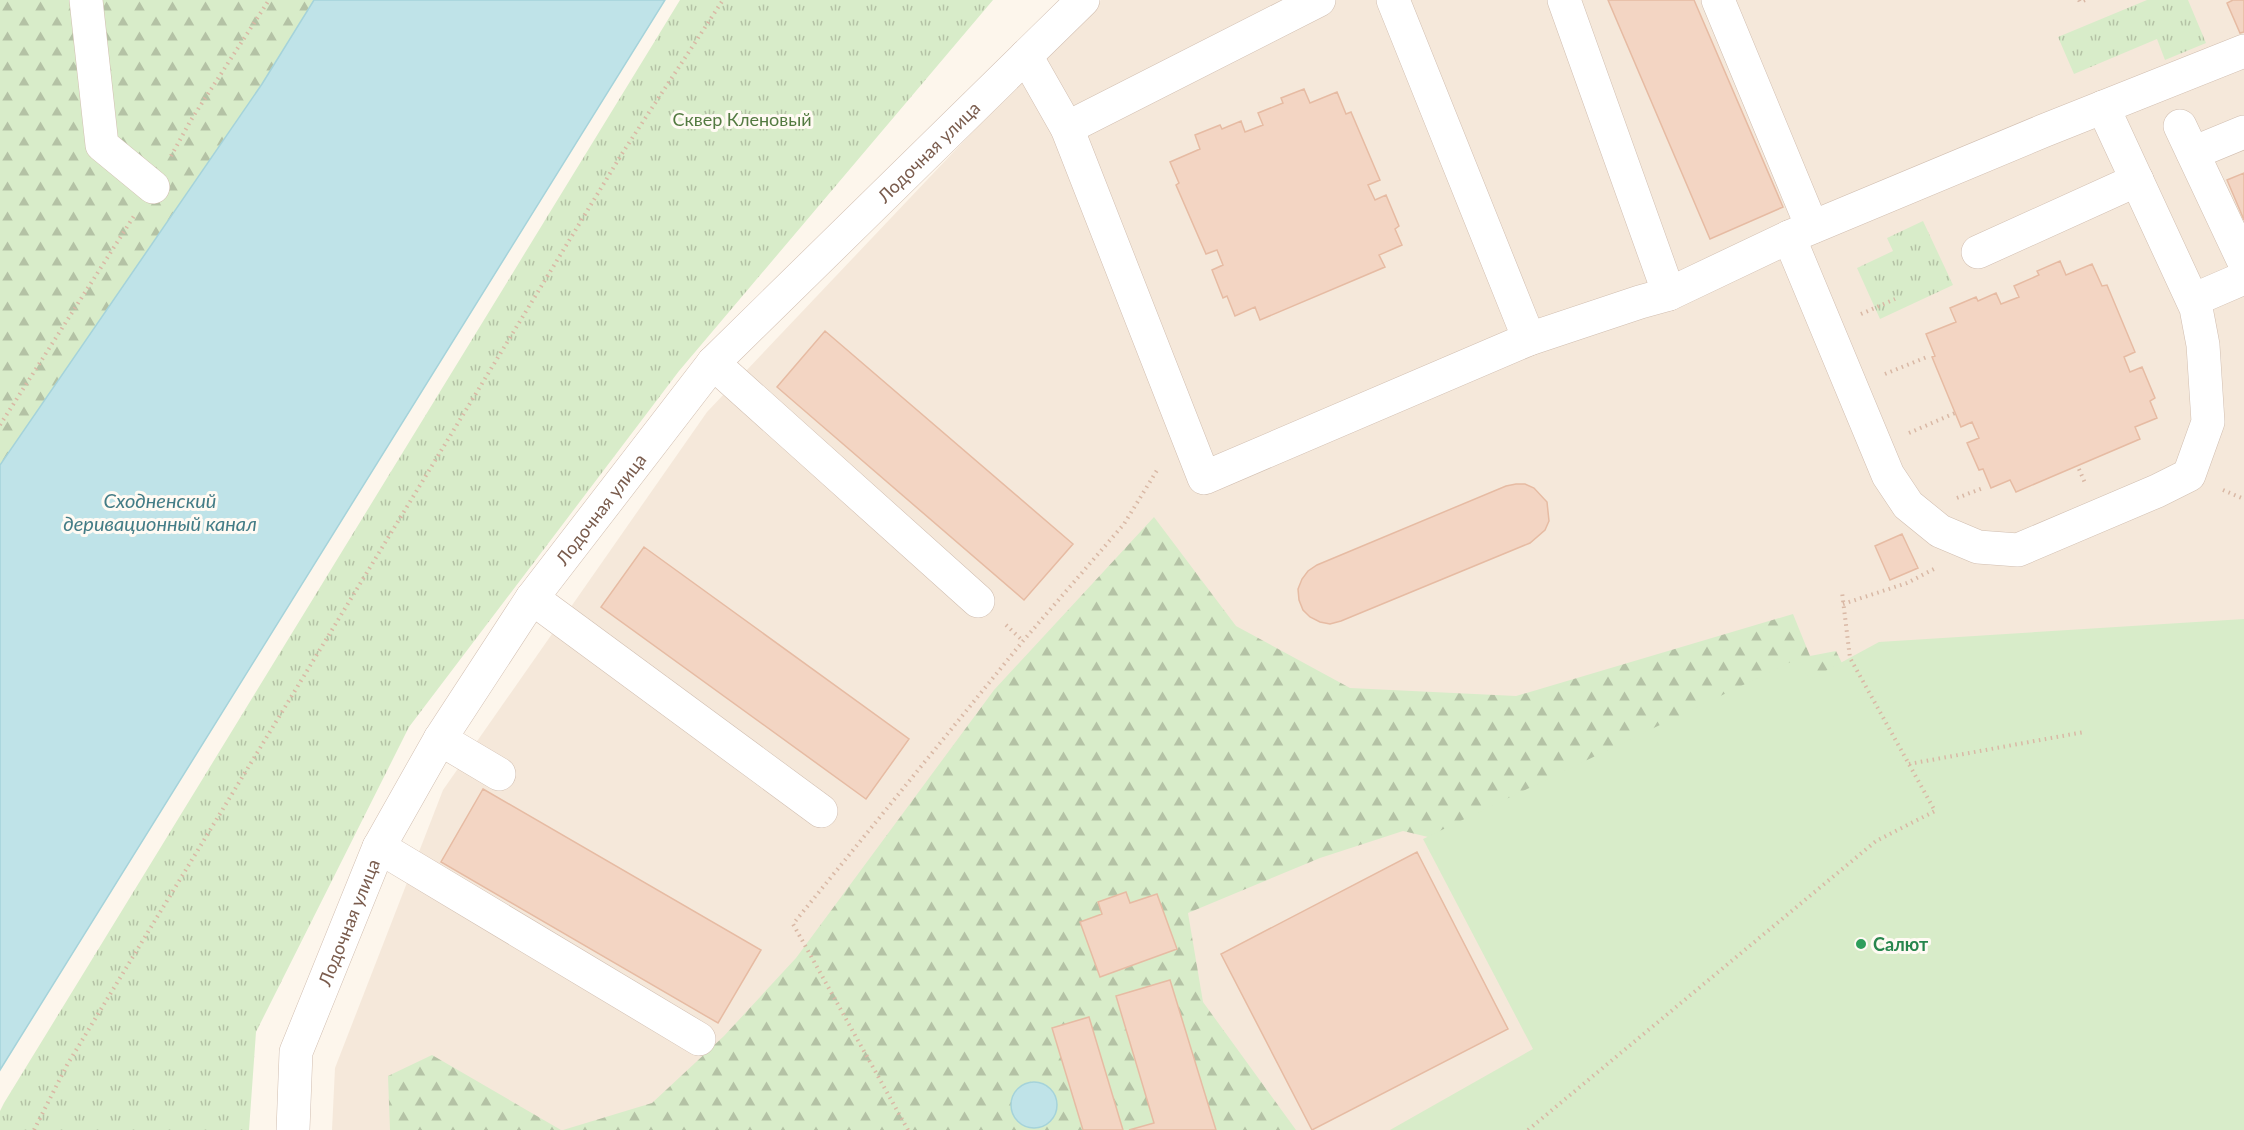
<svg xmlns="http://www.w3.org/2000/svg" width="2244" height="1130" viewBox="0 0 2244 1130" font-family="Lato,sans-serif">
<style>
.residential{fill:#f5e8da}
.grass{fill:url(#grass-tufts)}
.forest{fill:url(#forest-firs)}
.pitch{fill:#d8ecc9}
.water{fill:#bfe3e8;stroke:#a5d3da;stroke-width:1.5}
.building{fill:#f3d5c3;stroke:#e6bba3;stroke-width:1.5}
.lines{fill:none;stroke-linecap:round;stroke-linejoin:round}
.minor-casing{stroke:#d1beb0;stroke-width:34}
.path{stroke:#d9b8a5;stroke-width:4;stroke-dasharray:1.5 4.5;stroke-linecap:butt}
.minor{stroke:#fff;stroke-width:33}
.leisure-dot{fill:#2e9e5b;stroke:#fffaf3;stroke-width:2}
.labels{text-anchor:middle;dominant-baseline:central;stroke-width:6;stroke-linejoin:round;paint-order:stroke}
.park-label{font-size:18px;fill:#537a41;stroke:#fffaf3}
.street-label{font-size:18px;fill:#7a5c4d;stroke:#fffaf3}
.leisure-label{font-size:18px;font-weight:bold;fill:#27864d;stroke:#fffaf3;text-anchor:start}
.water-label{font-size:20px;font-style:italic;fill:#437c86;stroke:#fffaf3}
</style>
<defs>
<pattern id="grass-tufts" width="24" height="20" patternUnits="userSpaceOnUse" patternTransform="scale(1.5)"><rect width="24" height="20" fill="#d8ecc9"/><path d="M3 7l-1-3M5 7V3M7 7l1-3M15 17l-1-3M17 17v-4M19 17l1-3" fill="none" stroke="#b4c2a5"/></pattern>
<pattern id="forest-firs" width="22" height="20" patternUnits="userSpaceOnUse" patternTransform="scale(1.5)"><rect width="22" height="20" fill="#d8ecc9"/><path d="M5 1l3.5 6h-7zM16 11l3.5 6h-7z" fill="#b4c2a5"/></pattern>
</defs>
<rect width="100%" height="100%" fill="#fdf6ec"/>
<!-- residential -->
<path class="residential" d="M1101,0H2244V1130H332L335,1068L443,790L707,412L1092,6Z"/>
<!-- grass -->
<path class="grass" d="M680,0H993L679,371L409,727L256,1032L249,1130H0V1111L4,1103Z
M2147,0H2188L2206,43L2165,60L2157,39L2074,74L2058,37Z
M1923,221L1953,285L1880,319L1857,268L1893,251L1887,238Z"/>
<!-- forest -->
<path class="forest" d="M0,0H314L262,84L0,465Z
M1154,517L1236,626L1350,688L1516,696L1793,614L1810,656L1836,651L1876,732L1487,851L1403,831L1320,858L1188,913L1203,1002L1296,1130H563L652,1103L724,1036L796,958L994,690Z
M432,1055L561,1130H390L388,1076Z"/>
<!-- pitch -->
<path class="pitch" d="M2244,619V1130H1390L1533,1049L1423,839L1799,658L1809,680L1879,642Z"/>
<!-- water -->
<path class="water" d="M314,0H665L0,1070V465L262,84Z
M1011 1105a23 23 0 1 1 46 0a23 23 0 1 1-46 0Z"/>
<!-- building -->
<path class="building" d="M1608,0H1694L1783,207L1710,239Z
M2233,0H2244V32L2240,33L2227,3Z
M1304,89L1310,103L1337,92L1346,114L1351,112L1380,180L1368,185L1375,200L1386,195L1399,226L1395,229L1402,245L1379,255L1385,267L1260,320L1255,307L1235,316L1227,296L1223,298L1212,270L1223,265L1217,250L1206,254L1176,185L1179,183L1170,162L1200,149L1195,135L1220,125L1222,129L1241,121L1245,132L1263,125L1258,113L1283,103L1281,98Z
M2244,173V220L2227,180Z
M2060,261L2066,275L2092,264L2102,286L2107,285L2135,352L2124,357L2130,372L2142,367L2155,398L2150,401L2157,418L2135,427L2140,439L2016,492L2010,480L1991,488L1983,469L1979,470L1967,443L1979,438L1972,422L1961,427L1932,357L1935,356L1926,334L1956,322L1950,308L1976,297L1978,301L1996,293L2001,304L2019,297L2014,286L2039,275L2037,271Z
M825,331L1073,544L1024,600L777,387Z
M1516,484H1525L1534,488L1547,502L1549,521L1545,530L1530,543L1341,621L1330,624L1320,622L1310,617L1303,610L1299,600L1298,589L1302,579L1308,571L1317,565L1506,486Z
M1902,534L1918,568L1890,580L1875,546Z
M644,547L909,739L866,799L601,607Z
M483,789L761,950L718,1023L441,862Z
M1417,852L1508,1029L1312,1130L1221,954Z
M1126,892L1130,903L1157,894L1177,949L1100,977L1080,922L1102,914L1098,902Z
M1170,980L1216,1130H1129L1154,1123L1116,996Z
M1089,1017L1123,1130H1083L1052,1028Z"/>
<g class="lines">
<defs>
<g id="minor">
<path d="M86,0L102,145L153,187"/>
<path d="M1393,0L1529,339"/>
<path d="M1564,0L1669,294"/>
<path d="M1718,0L1812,227"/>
<path d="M1026,56L1067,128L1204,478L1529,339L1640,302L1669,294L1789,237L2043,131L2244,51"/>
<path d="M2180,126L2244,262"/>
<path d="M1067,128L1319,0"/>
<path d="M2193,153L2244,132"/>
<path d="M1789,237L1888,475L1908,505L1940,531L1978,547L2018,550L2157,491L2189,475L2208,422L2203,345L2196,308L2103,107"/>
<path d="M1978,252L2137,180"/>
<path d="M2193,300L2244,278"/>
<path d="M713,363L978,601"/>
<path d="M532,598L821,811"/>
<path d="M440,739L499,774"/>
<path d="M379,847L699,1039"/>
<path id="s1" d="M293,1130L296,1052L379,847L440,739L532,598L713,363L1083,0"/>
</g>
</defs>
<!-- minor casing -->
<use href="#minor" class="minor-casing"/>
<!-- path -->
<path class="path" d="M2079,0L2080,2L2085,0
M171,156L191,120L269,0
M1861,314L1895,299
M1885,374L1927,357
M0,425L134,216
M1909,433L1955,413
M2079,469L2085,483
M2223,490L2244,499
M1957,498L1983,488
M1843,604L1907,583L1934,569
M1006,625L1023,641
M1909,764L2084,732
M34,1130L67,1065L623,152L723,0
M908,1130L793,924L1023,641L1124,524L1159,467
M1528,1130L1876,841L1935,811L1850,658L1842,592"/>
<!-- minor -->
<use href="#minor" class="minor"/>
</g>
<!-- markers -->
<circle class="leisure-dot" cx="1861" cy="944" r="6"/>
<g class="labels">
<!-- park labels -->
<g class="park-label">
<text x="742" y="119">Сквер Кленовый</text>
</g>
<!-- street labels -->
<g class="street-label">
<text stroke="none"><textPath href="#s1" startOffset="1190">Лодочная улица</textPath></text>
<text stroke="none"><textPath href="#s1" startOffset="704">Лодочная улица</textPath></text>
<text stroke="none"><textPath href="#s1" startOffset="218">Лодочная улица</textPath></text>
</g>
<!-- leisure labels -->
<g class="leisure-label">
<text x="1873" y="944">Салют</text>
</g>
<!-- water labels -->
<g class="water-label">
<text x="160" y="500">Сходненский<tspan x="160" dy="23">деривационный канал</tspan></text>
</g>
</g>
</svg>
